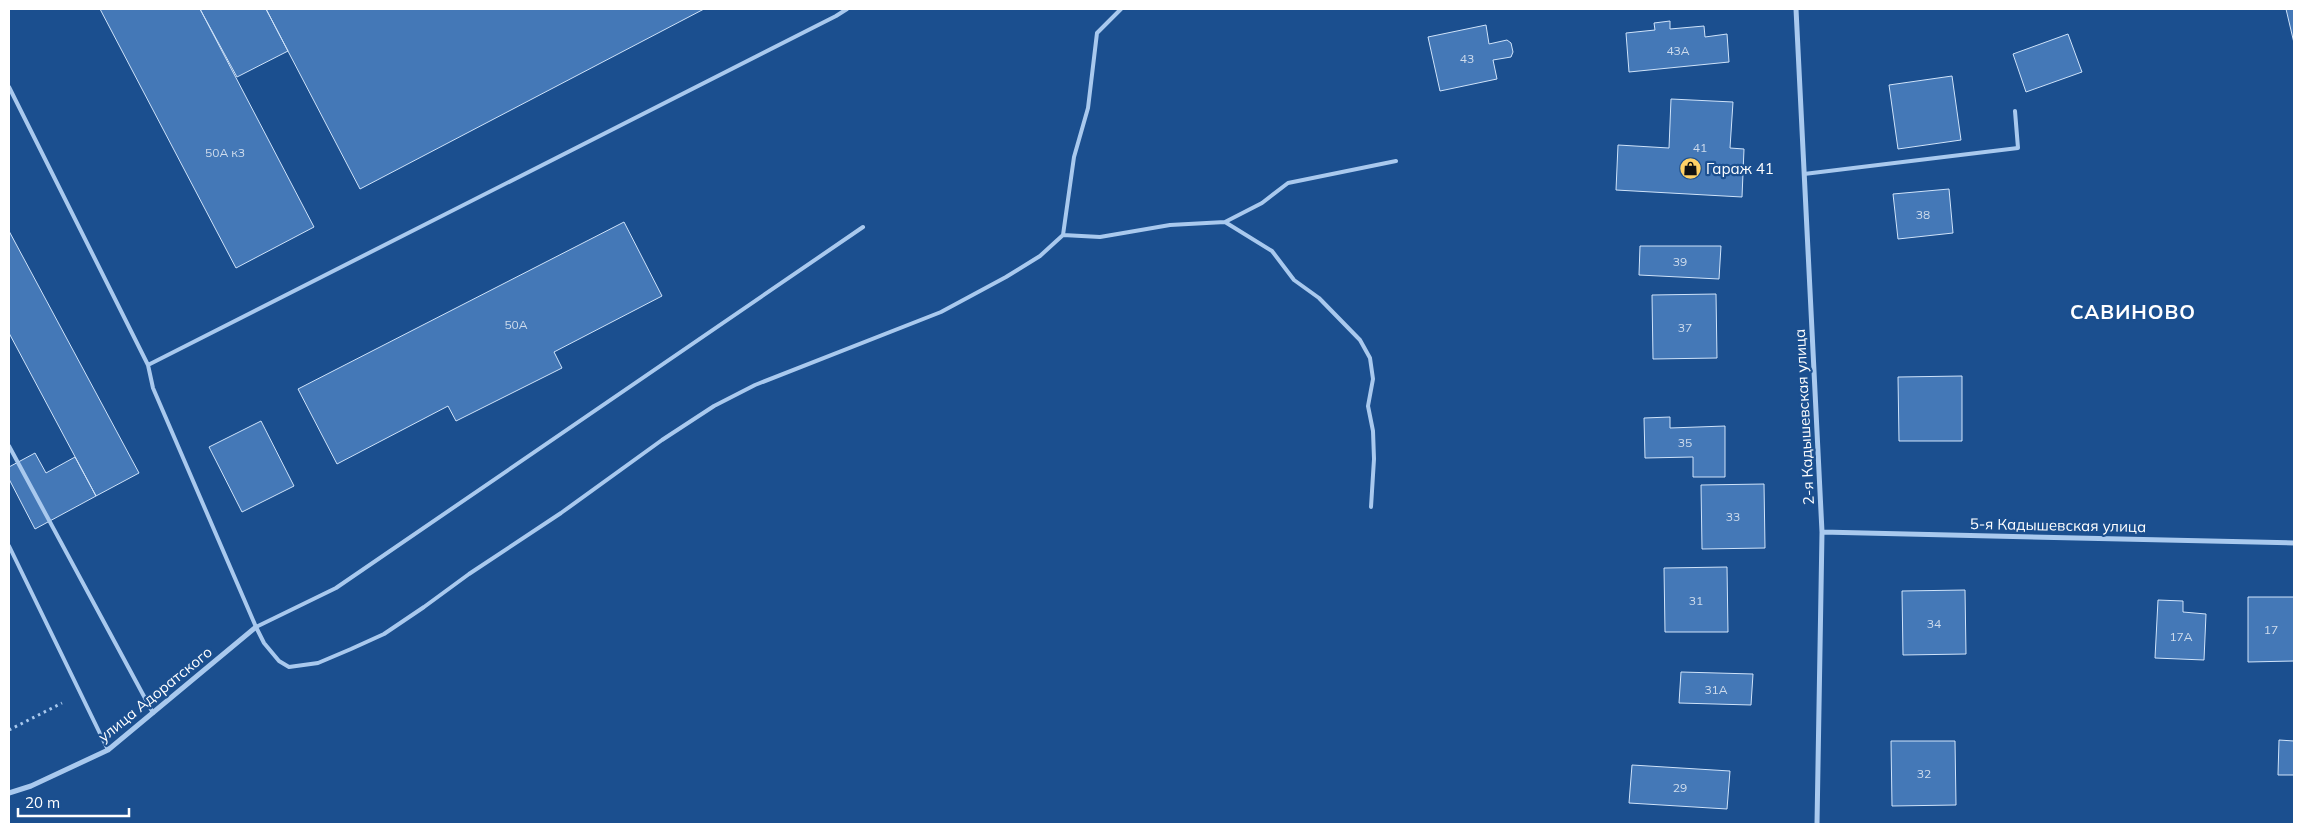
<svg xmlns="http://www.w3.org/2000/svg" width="2303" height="833" viewBox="0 0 2303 833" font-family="Mulish,sans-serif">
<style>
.building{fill:#4478b7;stroke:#cfe3fa}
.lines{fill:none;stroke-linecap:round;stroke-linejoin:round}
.path{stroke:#a9c9ee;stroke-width:3;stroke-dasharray:2.5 4;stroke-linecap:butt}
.service{stroke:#a9c9ee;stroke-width:4}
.minor{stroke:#a9c9ee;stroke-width:5}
.labels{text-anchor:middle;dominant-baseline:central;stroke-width:4.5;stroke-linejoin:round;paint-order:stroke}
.number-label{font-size:12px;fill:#d0dded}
.poi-label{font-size:15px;fill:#fff;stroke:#1b4f8f;text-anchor:start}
.street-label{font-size:15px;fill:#fff;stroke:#1b4f8f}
.district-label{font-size:20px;font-weight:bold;letter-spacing:1px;fill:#fff;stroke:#1b4f8f}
</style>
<rect width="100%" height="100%" fill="#1b4f8f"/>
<!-- building -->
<path class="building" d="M100,9H200L314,227L236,268Z
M200,9H266L288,51L237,77Z
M266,9H704L360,189Z
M2286,9H2294V43Z
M1670,21V29L1704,26L1705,37L1727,34L1729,62L1629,72L1626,33L1655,30L1654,23Z
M1486,25L1489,44L1507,40L1511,43L1513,52L1511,57L1493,60L1497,79L1440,91L1428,37Z
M2068,34L2082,72L2026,92L2013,54Z
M1952,76L1961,140L1898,149L1889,85Z
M1671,99L1733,102L1730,148L1744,149L1742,197L1616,190L1618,145L1669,148Z
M1949,189L1953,233L1898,239L1893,194Z
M624,222L662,296L554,352L562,368L456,421L448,406L337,464L298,389Z
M9,231L139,473L96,496L9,333Z
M1640,246H1721L1719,279L1639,275Z
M1716,294L1717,358L1653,359L1652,295Z
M1962,376V441H1899L1898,377Z
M1670,417V428L1725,426V477H1693V457L1645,458L1644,418Z
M261,421L294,486L242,512L209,447Z
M35,453L46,473L75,457L96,496L35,529L9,479V467Z
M1764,484L1765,548L1702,549L1701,485Z
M1727,567L1728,632H1665L1664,568Z
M1965,590L1966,654L1903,655L1902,591Z
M2248,597H2294V661L2248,662Z
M2158,600L2183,601V612L2206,614L2204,660L2155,658Z
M1681,672L1753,674L1751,705L1679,703Z
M2279,740L2294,741V775H2278Z
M1891,741H1955L1956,805L1892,806Z
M1632,765L1730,771L1727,809L1629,803Z"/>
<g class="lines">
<!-- path -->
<path class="path" d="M9,730L62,703"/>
<!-- service -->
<path class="service" d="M9,87L148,365L153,388L256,627L264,643L279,661L289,667L318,663L351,649L384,634L424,607L469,574L561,513L662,440L714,406L755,385L941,312L1006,277L1040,256L1063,235L1074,157L1088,108L1097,33L1121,9
M1804,174L2018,148L2015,111
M1225,222L1272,251L1294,280L1319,298L1360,340L1370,358L1373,379L1368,406L1373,431L1374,459L1371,507
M1063,235L1100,237L1170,225L1225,222L1262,203L1288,183L1396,161
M148,365L836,16L847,9
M9,446L153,713
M9,546L108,750
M256,627L336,588L863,227"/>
<!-- minor -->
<path class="minor" d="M1796,9L1822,532L1817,824
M1822,532L2294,543
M9,793L31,786L108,750L256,627"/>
</g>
<!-- icons -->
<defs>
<symbol id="shop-disc" viewBox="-11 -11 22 22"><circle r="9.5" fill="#ffd166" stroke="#1b4f8f"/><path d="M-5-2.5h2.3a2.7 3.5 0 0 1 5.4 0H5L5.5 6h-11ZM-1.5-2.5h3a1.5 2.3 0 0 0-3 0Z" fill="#111"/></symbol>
</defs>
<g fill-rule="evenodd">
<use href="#shop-disc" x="1678" y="156" width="25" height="25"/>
</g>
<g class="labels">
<!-- number labels -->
<g class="number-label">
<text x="1678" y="50">43А</text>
<text x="1467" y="58">43</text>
<text x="1700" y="147">41</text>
<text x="225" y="152">50А к3</text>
<text x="1923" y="214">38</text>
<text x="1680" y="261">39</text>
<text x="516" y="324">50А</text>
<text x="1685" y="327">37</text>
<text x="1685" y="442">35</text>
<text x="1733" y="516">33</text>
<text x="1696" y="600">31</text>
<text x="1934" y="623">34</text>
<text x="2271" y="629">17</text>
<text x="2181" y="636">17А</text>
<text x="1716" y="689">31А</text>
<text x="1924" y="773">32</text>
<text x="1680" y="787">29</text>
</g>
<!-- poi labels -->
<g class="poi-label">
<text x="1706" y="168">Гараж 41</text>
</g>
<!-- street labels -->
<g class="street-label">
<text transform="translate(1804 417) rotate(-93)">2-я Кадышевская улица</text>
<text transform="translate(2058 525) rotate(1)">5-я Кадышевская улица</text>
<text transform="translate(155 694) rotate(-39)">улица Адоратского</text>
</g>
<!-- district labels -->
<g class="district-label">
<text x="2133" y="311">САВИНОВО</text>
</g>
</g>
<!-- border -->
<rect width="2303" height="833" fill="none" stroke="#ffffff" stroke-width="20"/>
<!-- scale -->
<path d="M18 808v8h111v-8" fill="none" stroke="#ffffff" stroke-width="2.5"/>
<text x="25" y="808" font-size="15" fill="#ffffff" stroke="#1b4f8f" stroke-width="4" paint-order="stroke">20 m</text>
</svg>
